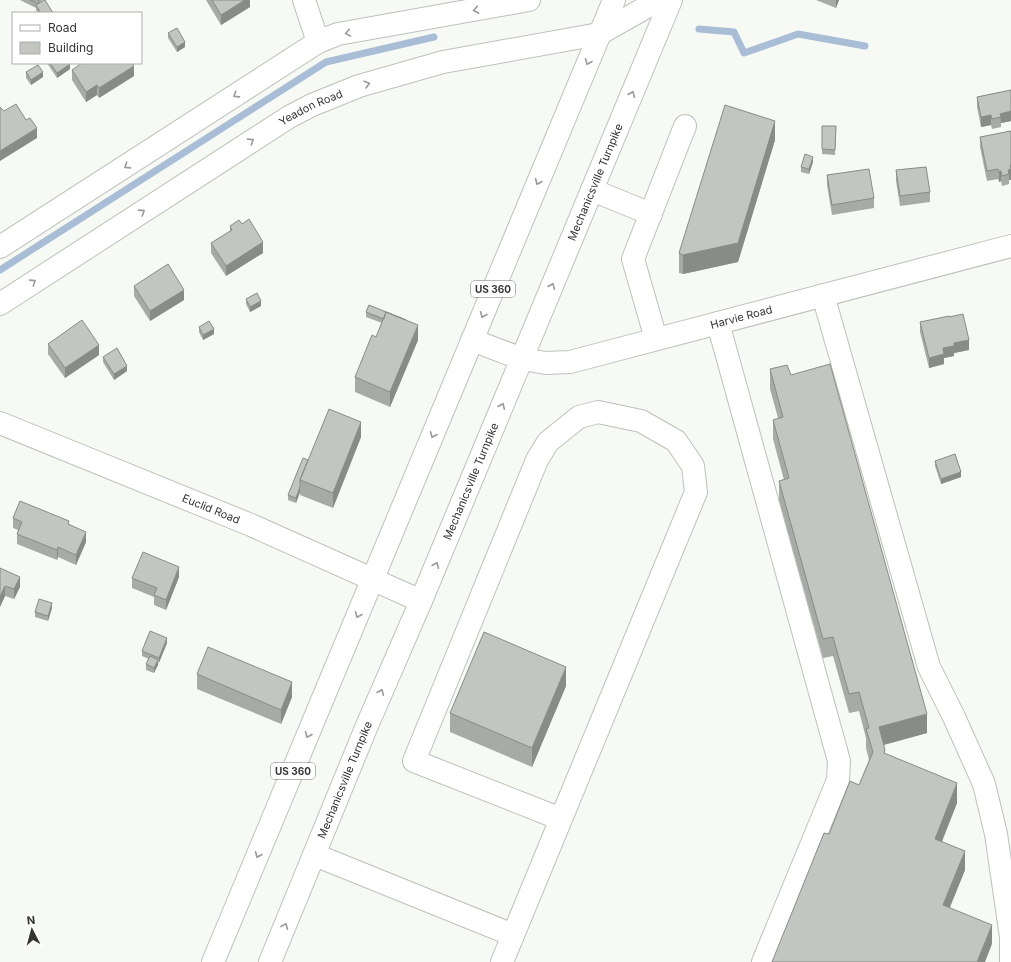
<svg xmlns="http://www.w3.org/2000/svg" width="1011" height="962" viewBox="0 0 1011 962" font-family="Inter,sans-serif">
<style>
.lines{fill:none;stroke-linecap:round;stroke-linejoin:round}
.stream{stroke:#a9bed6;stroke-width:7}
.minor-casing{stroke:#bec1bb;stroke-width:24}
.highway-casing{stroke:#bec1bb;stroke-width:24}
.minor{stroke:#fff;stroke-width:22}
.highway{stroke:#fff;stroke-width:22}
.wall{fill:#a8aaa5}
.shaded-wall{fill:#888b86}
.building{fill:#c3c6c0;stroke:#888b86}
.oneway{stroke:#9a9a99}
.labels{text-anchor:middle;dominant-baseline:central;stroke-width:3.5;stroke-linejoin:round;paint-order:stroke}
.shield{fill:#fff;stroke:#717270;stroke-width:1}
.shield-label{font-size:10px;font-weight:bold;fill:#343533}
.street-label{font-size:11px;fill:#343533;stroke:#fff}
</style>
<rect width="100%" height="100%" fill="#f7faf4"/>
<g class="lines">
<!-- stream -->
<path class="stream" d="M699,29L734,32L744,53L798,34L865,46
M0,270L326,62L434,37"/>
<defs>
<g id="minor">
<path d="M304,0L318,42"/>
<path d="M592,190L651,214"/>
<path d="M0,247L318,42L338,34L529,0"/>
<path d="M823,295L929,667L954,717L984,784L996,834L1011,937V962"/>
<path id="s1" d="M0,304L289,117L312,105L359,86L443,62L599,34L659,0"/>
<path d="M718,323L839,761L838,780L763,962"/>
<path d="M656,339L633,259L685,126"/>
<path id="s2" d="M472,340L522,359L546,363L570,362L1011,246"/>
<path id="s3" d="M0,423L251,525L421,601"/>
<path d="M315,855L513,935"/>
<path d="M502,962L696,492L693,466L676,441L641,421L598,412L579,417L548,442L537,460L414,761L561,819"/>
</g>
<g id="highway">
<path d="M213,962L614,0"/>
<path id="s4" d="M270,962L366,728L421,601L671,0"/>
</g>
</defs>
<!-- minor casing -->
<use href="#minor" class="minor-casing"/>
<!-- highway casing -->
<use href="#highway" class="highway-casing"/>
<!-- minor -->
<use href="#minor" class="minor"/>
<!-- highway -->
<use href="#highway" class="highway"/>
</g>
<!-- wall -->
<path class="wall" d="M20,0H42L41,2L53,13H38L36,10V8Z
M206,0H250V7L221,25Z
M816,0H839L836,8Z
M168,33L185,47L177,52L168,38Z
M47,63H70V69L57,78Z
M72,70L134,76L99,98L97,95L86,102L72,80Z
M26,72L43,77L31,85L26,78Z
M1011,90V121L1001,123V127L992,129L991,125L981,127L977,107V97Z
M822,126H836L835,155L822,154Z
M1011,131V180H1009V184L1002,186L1001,181L999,182L998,179L987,181L980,147V137Z
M775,140L738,262L683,274L679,273V253Z
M813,162L809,174L801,172V167Z
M896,170L930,192V202L900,206L896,181Z
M827,175L874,198V208L832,215L827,185Z
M230,226L263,253L226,276L211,253V243L230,231Z
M134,286L184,300L150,321L134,296Z
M246,299L261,306L250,312L246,304Z
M369,305L418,340L390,407L355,392V377L376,337L382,323L366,317V312Z
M949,317L969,350L954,353V356L944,358V364L929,368L920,332V322Z
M199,327L214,334L203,340L199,332Z
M48,344L99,355L65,378L48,354Z
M103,357L127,371L114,380L103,362Z
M770,369L791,375L927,733L884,745L885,754L957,803L942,842L965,870L950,907L992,944L829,834L859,785L869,760L866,748V738L859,711L849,713L833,656L823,658L779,500V481L784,480L773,439V420L778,418L770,389Z
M361,437L333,508L300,495V492L296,503L288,500V495L308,460Z
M935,461L961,477L941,484L935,466Z
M13,518L69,525L86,542L76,565L58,557L57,560L17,544V534L18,530L13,528Z
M0,568L20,587L14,599L5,596L0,607Z
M179,577L166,610L154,605V597L132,588V578Z
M52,608L48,621L35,617V612Z
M167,643L154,673L146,670V664L149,659L142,656V651Z
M197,674L292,697L281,724L197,689Z
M566,686L532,767L450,732V713Z"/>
<!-- shaded-wall -->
<path class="shaded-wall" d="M245,0H250V7L221,25V15Z
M836,0H839L836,8Z
M185,42V47L177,52V47Z
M70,64V69L57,78V73Z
M134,66V76L99,98V88Z
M43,72V77L31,85V80Z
M97,85V95L86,102V92Z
M1011,111V121L1001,123L1000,114Z
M991,115V125L981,127V117Z
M775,121V140L738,262L683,274V255Z
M37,128V138L0,161V151Z
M813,157V162L809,174V169Z
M1011,169V180H1009V174L1008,170Z
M1001,171V181L999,182V172Z
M263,242V253L226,276V266Z
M184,290V300L150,321V311Z
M261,301V306L250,312V307Z
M418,325V340L390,407V392Z
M214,329V334L203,340V335Z
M969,340V350L954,353V356L944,358V364L929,368V358L943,348L954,343Z
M99,345V355L65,378V368Z
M127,366V371L114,380V374Z
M361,422V437L333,508V493Z
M961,472V477L941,484V479Z
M300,487V492L296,503V498Z
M86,532V542L76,565V555Z
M58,547V557L57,560V550Z
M179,567V577L166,610V600Z
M20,577V587L14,599V589Z
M5,586V596L0,607V597Z
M52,603V608L48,621V616Z
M167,638V643L159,663V658Z
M158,660V665L154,673V668Z
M566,667V686L532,767V748Z
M292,682V697L281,724V710Z
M927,714V733L879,746V727Z
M957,783V803L935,858V839Z
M965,851V870L943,924V905Z
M992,925V944L985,962H977Z"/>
<!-- building -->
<path class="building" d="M30,0H39L38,3Z
M44,0H45L53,13H41L36,5Z
M212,0H245L221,15Z
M177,28L185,42L177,47L168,33Z
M50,63H70V64L57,73Z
M82,63H132L134,66L99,88L97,85L86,92L72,70Z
M38,65L43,72L31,80L26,72Z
M1011,90V111L1000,114L1001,117L992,119L991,115L981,117L977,97Z
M16,104L26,120L30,118L37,128L0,151V107L4,111Z
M725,105L775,121L738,243L683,255L679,253Z
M822,126H836L835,150L822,149Z
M1011,131V165H1010L1011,169L1008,170L1009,174L1002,176L1001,171L999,172L998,169L987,171L980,137Z
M805,154L813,157L809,169L801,167Z
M926,167L930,192L900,196L896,170Z
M869,169L874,198L832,205L827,175Z
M249,219L263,242L226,266L211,243L232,230L230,226L239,220L242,224Z
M168,264L184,290L150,311L134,286Z
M257,293L261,301L250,307L246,299Z
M369,305L406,320L386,312L384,319L366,312Z
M386,312L418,325L390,392L355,377L372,335L376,337Z
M963,314L969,340L954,343V346L943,348L944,354L929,358L920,322L949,316V317Z
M82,320L99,345L65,368L48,344Z
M209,321L214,329L203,335L199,327Z
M117,348L127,366L114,374L103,357Z
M830,364L927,714L879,727L885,750L884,753L957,783L935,839L965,851L943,905L992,925L977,962H772L824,833L829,834L850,781L859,785L873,752L866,729L869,728L859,692L849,694L833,637L823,639L779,481L789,478L773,420L783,417L770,369L787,365L791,375Z
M329,409L361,422L333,493L300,480Z
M955,454L961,472L941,479L935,461Z
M303,458L308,460L300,480V487L296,498L288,495Z
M20,501L69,521L68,524L86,532L76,555L58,547L57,550L17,534L22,522L13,518Z
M143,552L179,567L166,600L154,595L157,588L132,578Z
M0,568L20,577L14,589L5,586L0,597Z
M39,599L52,603L48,616L35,612Z
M150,631L167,638L159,658L142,651Z
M484,632L566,667L532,748L450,713Z
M208,647L292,682L281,710L197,674Z
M150,656L158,660L154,668L146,664Z"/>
<!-- one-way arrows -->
<defs><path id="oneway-chevron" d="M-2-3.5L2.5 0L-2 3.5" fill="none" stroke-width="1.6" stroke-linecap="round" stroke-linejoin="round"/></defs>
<g class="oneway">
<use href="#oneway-chevron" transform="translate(476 10) rotate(169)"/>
<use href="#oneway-chevron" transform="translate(348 33) rotate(170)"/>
<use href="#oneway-chevron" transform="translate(588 62) rotate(113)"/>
<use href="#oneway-chevron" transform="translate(367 84) rotate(-16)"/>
<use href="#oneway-chevron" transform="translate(632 94) rotate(-67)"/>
<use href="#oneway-chevron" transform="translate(236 95) rotate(147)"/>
<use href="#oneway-chevron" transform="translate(251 141) rotate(-33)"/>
<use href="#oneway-chevron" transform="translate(127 166) rotate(147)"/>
<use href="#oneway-chevron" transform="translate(538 182) rotate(113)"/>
<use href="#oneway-chevron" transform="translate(142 212) rotate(-33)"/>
<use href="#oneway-chevron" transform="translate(33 282) rotate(-33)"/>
<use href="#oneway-chevron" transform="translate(552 286) rotate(-67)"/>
<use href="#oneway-chevron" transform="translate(483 315) rotate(113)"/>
<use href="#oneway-chevron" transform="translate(502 406) rotate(-67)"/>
<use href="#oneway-chevron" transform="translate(433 435) rotate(113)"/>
<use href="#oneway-chevron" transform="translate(436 565) rotate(-67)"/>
<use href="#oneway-chevron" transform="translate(358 615) rotate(113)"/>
<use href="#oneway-chevron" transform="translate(381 692) rotate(-67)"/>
<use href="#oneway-chevron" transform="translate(308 735) rotate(113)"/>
<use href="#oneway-chevron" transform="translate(258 855) rotate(113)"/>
<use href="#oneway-chevron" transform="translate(285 926) rotate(-68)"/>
</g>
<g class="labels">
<!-- shield labels -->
<g class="shield">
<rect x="471" y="281" width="44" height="16" rx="3"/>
<rect x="271" y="763" width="44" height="16" rx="3"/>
</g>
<g class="shield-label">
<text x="493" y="289">US 360</text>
<text x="293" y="771">US 360</text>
</g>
<!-- street labels -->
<g class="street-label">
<text stroke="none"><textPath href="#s1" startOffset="368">Yeadon Road</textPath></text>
<text stroke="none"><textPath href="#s4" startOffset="845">Mechanicsville Turnpike</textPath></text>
<text stroke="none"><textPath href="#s2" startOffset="279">Harvie Road</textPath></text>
<text stroke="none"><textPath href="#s4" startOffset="521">Mechanicsville Turnpike</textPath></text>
<text stroke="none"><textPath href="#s3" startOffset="228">Euclid Road</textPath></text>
<text stroke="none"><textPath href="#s4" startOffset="197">Mechanicsville Turnpike</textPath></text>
</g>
</g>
<!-- legend -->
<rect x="12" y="12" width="130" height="52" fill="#ffffff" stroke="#aeaead"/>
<rect x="20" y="25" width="20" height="6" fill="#ffffff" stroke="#aeaead"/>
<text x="48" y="32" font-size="12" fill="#343533">Road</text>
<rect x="20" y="42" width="20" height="12" fill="#c3c6c0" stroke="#aeaead"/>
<text x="48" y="52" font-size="12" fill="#343533">Building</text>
<!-- north arrow -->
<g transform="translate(32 930) rotate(354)" stroke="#ffffff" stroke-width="3" paint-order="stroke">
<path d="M0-3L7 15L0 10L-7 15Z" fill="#343533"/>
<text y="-6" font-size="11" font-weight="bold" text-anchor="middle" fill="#343533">N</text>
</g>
</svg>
